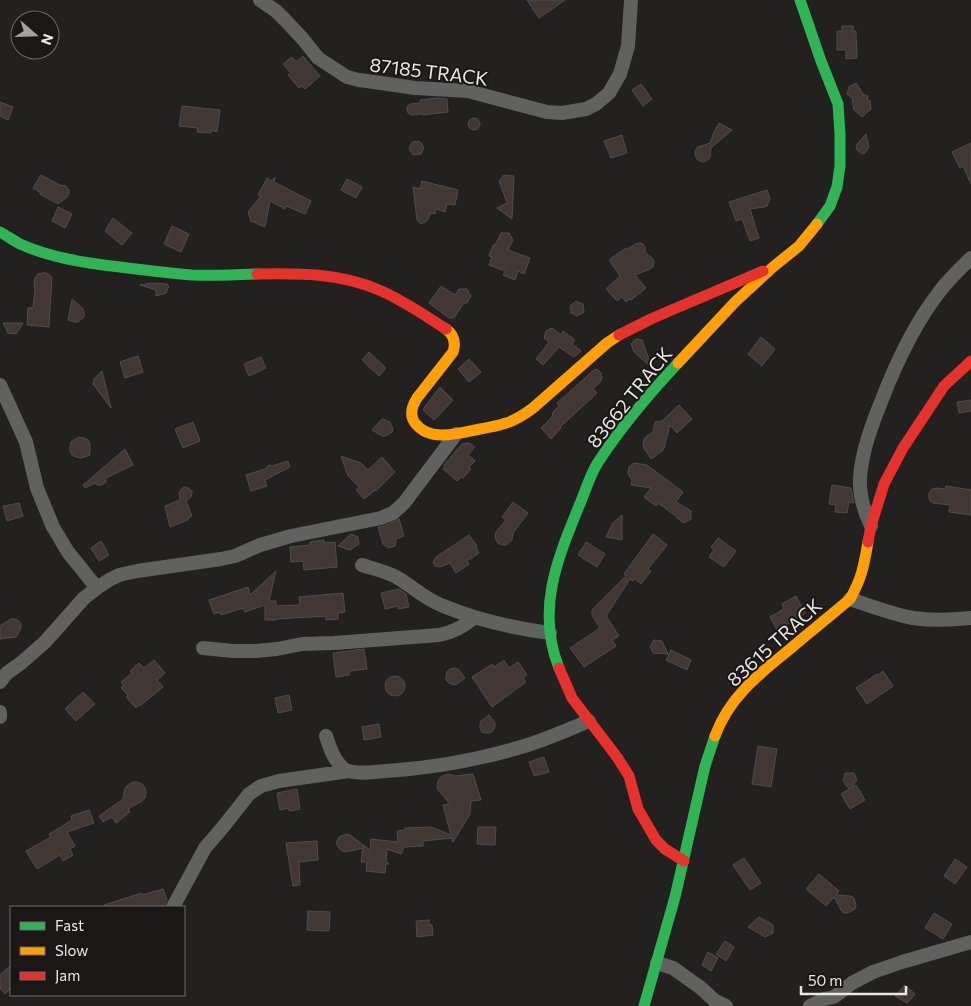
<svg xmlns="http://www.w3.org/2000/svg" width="971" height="1006" viewBox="0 0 971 1006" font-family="Commissioner,sans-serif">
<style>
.building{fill:#423732;stroke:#4e4d4c}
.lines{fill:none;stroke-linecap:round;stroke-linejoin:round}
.street{stroke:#616160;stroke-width:14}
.fast{stroke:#30b455;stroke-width:11}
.slow{stroke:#ff9f0a;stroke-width:11}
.jam{stroke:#e5322d;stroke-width:11}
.labels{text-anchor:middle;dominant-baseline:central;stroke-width:4;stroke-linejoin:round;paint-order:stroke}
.street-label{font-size:19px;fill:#eae7e7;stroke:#1a1716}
</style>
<rect width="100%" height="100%" fill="#222120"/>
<!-- building -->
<path class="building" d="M527,0H565L539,18Z
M842,26H853V31H856L857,58L846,59V50H837V31H842Z
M303,56L320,76L305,89L302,86L299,88L288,75L291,73L283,64L292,57L296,62Z
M856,83L863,94L868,96L867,99L870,101L871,109L862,117L854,110L852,98L847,94L849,87Z
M641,84L652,99L643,106L632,90Z
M435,98L447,99L448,112L422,115V114L411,115L408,113L407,110V107L410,104L420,103V100Z
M0,102L13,107L8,120L0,116Z
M182,106L220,110L217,132L211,130V133L197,132L198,128L179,126Z
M468 124a6 6 0 1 1 12 0a6 6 0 1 1-12 0Z
M719,123L732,130L711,148L710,157L708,160L704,162L700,161L697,159L695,155V151L698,147L710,143L714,132Z
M866,134L869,147L865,153L862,154L857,150L856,147L857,144Z
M622,135L627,153L611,158L604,141Z
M419,141L424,147L421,154L413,155L409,149L412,142Z
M971,143V184L963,166L960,168L952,152Z
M41,175L60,185L66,186L69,190V194L67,197L58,204L40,194V192L33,188Z
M504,175L514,176L512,219L497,208L507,203L499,181Z
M275,177L274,182L311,201L305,214L286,206L285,209L270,201L265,227L251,221L248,212L261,196L258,195L267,178L272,181Z
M347,179L362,187L356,198L341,190Z
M422,181L458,190L455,205L447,204L445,212L436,209L435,214L431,213L427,221L421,224L417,220L413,187L420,189Z
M767,190L770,199L767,206L764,207L750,209L759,238L750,241L742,219L736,221L729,202Z
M58,207L72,214L65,228L52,221Z
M113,218L132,233L122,245L105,231Z
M172,226L189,234L181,252L164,244Z
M501,233H509L513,240L508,250L530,258L524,274L518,271L515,280L503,275L505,271L489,265L492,257L489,256L493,245H495Z
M637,243H640L643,244L645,247V252L653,259L654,263L653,267L650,269L635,275L646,288L631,300L630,299L626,302L622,297L617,301L606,289L620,276L609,260L626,248L627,249Z
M42,273H46L52,277L49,327L27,325L28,308H33L35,289L34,282L35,278L38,274Z
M152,283L167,284L169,286L166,293L156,296V290L140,285Z
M441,286L455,295L459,289H467L471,296L467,303H464L454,318H449L429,303Z
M72,299L83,309L84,313V317L78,322H74L68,320Z
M576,301L583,304L584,312L577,316L571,313L570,306Z
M3,323H23L17,333L14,334L8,333Z
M552,328L561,335L563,331L575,340L572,344L581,351L574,357L559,347L543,365L536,359L549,342L544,338L546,331Z
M761,337L775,349L762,366L748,354Z
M636,339L642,340L652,368L634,352L631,344Z
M369,352L386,368L379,376L362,360Z
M138,356L143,372L125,378L120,362Z
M261,357L266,368L249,376L244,364Z
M469,359L481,372L469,382L458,369Z
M595,369L598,370L601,373L602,377L601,381L593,389L597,393L560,427L561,428L551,439L541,428L552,417L553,412L559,406L557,403Z
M102,371L111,408L93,384L94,379Z
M440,387L453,400L434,420L423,410L424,408Z
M971,400V411L959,413L957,402Z
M679,405L692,419L677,433L670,425L664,448L662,451L651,459L644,448L643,444L644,439L647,436L653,432L655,422L662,421Z
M383,419L390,422L393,429L392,432L386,436H382L372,430L380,421Z
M193,422L200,441L183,448L175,429Z
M79,437L84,438L88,440L90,444V455L81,458L76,457L72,455L70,451V446L71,442L75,439Z
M469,443L475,447L468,455L475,461L469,467L471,469L463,478L461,477L457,481L443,469L445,466L444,465L462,444Z
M125,449L133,465L106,478V482L102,485H97L95,483L85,488L83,485Z
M341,456L361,463L368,470L382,457L395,472L376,491L375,490L364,499L356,490L359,487L348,476Z
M288,461L290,467L265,480L267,486L251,491L246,475L265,469L269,465L272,466Z
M634,463L647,465L683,492L676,502L691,511V519L684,523L677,518V517L658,503L656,506L644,497L651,488L631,485L632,480L628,474L629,467Z
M832,485L851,488L854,503L849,502L847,513L835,512L836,505L829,504Z
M946,486L971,490V515L949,512L950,505L933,503L930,501L929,497V493L932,489L936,488L945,489Z
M184,487H187L192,491V494L191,497L186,501L192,516L188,518V520L170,527L165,506L180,500L179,492Z
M513,502L528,513L513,533L512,540L506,545H502L498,543L496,540L495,536L496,532L506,520L502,517Z
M19,503L23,516L7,521L3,506Z
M622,515V540L606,537L612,524Z
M399,519L404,536L396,539L395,546L388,548L383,544L378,527L384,526Z
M351,534L358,537L359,544L350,550L338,546Z
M653,534L667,545L648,569L651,571L641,584L634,578L633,581L630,579L606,616L619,636L612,640L616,646L584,667L570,648L600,628L592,615V610L626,576L624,574Z
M469,535L477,546L476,547L479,553L467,561L469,564L456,573L450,563L440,567L435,566L433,562L436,557Z
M718,538L736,551L724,567L709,557L714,550L711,547Z
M324,540V543L335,542L337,567L304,570L303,561L291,562L290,547L310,545V542Z
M101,541L109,555L99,561L91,548Z
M586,542L605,554L597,567L578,555Z
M276,571L269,601H276V606L300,605L299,597L343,593L345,612L338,613V619L326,620V616L276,619V620H265V605L245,612L243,608L221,615L220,612L214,614L209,600L248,587L250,595Z
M399,589L406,594L409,607L398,609V606L385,609L381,593Z
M796,596L805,613L798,617L799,618L777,630L770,617L784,609L782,604Z
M11,619H15L19,621L21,624V628L16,637L0,639V626Z
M654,640L662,641L668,654L653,653L650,646Z
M364,649L367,669L349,671V675L336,677L333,653Z
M671,650L691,660L687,670L666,660Z
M154,660L165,673L157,680L163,687L140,706L139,705L136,708L126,697L128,695L121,688L124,685L121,682L132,673L130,671L139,663L144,668Z
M504,660L509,668L518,662L527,675L523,678L526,682L492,707L472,677L492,664L494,667Z
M455,668L459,670L465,678L457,684L453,685L449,683L446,680V676L447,672L450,669Z
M883,671L893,686L867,704L856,688L877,674L878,675Z
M385 686a10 10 0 1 1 20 0a10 10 0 1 1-20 0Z
M83,692L95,704L76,721L65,709Z
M289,695L292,710L278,713L275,698Z
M489,715L495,723V727L493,731L490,733H486L482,732L480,728V724L481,721Z
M379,724L381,737L364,740L362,727Z
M758,746L777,749L771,787L752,784Z
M544,757L549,772L534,776L529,762Z
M845,773H854L857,780L851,788L856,785L865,800L850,809L841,794L849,789L843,781Z
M450,774L454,776L473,774L481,800L471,801L470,814L453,842L452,838L423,841V846L404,847L401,854L387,849L386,862L389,864H386L385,873L366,871L367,862H361L363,848L346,852L342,851L339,848L336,843L339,837L346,834L350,835L370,850L371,839L398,842L397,831L405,830V828L431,827L451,835L443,805L450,804L438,790L437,786L438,781L441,777L445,775Z
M133,782H138L142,784L145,788L146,793L145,798L142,801L128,809L130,812L116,823L112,817L103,822L99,816L123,799L125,788L128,785Z
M297,789L300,809L289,811V808L280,810L277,793Z
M89,810L94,823L67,832L75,846L70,849L73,855L63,861L60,855L37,869L26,851L51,837L49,834L72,820L71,816Z
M478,827H496L495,845L477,844Z
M317,841L318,860L299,862L300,885L293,886L286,843Z
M744,858L761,883L750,890L733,865Z
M955,859L967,867L955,884L944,876Z
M819,874L839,891L836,895L850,896L854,898L856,905L855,909L848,913H844L841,910L834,897L826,906L806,889Z
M163,889L167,900L164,907H104V905L142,893V895Z
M308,911L330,912L329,931L307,930Z
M934,913L952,924L943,939L925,928Z
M759,917L773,925V933L765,937L748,927Z
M429,920V925H432L433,935L417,937L416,921Z
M725,941L734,947L726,961L716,954Z
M708,952L718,958L711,971L702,965Z
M11,965V988L5,994L0,988V975Z
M905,985L915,994L907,1003L895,996Z"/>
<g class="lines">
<!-- street -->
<path class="street" d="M260,0L276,11L286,21L302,38L318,58L347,77L359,80L374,82L415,88L468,91L547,112L562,113L586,109L596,104L609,93L620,74L628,46L631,0
M0,385L26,442L37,488L53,527L68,552L97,588
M871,526C864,511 859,495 860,478C862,451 871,427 881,402C896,363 914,324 940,291C949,279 960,269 971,258
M362,565C374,569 388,572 398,578C413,587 425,599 441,605C476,620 513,628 550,633
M850,599C871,606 892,614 913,618C933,621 952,620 971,618
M203,648L233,651H256L277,649L302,644L334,643L439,635C454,632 462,627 474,618
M0,682L7,673L21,663L45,642L84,598L97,588L109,580L119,575L137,571L221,559L235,556L260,545L291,536L381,518L393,513L404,503L456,434
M0,712V717
M326,736C330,748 334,761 344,769C353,775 376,772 386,771C432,768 477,760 521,747C545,740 567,730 589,721
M173,907L205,848L223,827L249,794L261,786L279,781L349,771
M657,963L673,968L701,988L714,1000L726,1006
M810,1006L824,999L834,997L852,983L873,972L902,962L971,942"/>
<!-- fast -->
<path class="fast" d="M800,0L821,61L838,104L840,134V166L837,187L830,206L817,224
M0,232C7,236 13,240 20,244C51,258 86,263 120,267C144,270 168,273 192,275C214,276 235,275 257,274
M559,668C536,610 557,560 579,506C585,493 589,477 597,464C620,428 649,394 678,363
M644,1006L675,897L705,766L715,736"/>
<!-- slow -->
<path class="slow" d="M446,329C454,335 456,343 453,352L417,398C412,406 409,415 415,423C430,443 460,433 480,429C489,427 498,426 506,423C516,420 525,414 533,408L607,343L619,335
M678,363L735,302L773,267L799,246L817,224
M715,736C729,697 759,674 790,649C810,632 830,616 850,599C862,578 864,565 868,542"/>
<!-- jam -->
<path class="jam" d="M257,274C298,273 340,273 379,290C403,300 424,315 446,329
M619,335L653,318L763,271
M868,542L871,526L884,484L903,448L944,386L971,361
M559,668L572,698L617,757L629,776L638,809L656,840L665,849L684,861"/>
</g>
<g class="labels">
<!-- street labels -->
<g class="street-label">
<text transform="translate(429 71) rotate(7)">87185 TRACK</text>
<text transform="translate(629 397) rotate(-51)">83662 TRACK</text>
<text transform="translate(774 642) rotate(-42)">83615 TRACK</text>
</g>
</g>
<!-- legend -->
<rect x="10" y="906" width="175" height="90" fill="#1a1716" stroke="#6d6a6a"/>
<rect x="20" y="922" width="25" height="8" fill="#30b455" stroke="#6d6a6a"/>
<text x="55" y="931" font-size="15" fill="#eae7e7">Fast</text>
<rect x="20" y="947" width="25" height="8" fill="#ff9f0a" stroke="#6d6a6a"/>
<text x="55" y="956" font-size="15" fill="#eae7e7">Slow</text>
<rect x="20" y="972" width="25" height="8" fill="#e5322d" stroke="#6d6a6a"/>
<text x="55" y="981" font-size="15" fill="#eae7e7">Jam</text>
<!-- north arrow -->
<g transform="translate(35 35) rotate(110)"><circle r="24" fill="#1a1716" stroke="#6d6a6a"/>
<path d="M0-4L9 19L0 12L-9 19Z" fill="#a4a2a1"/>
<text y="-8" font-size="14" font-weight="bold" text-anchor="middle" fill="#eae7e7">N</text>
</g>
<!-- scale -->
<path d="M801 986v8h105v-8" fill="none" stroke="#eae7e7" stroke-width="2.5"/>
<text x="808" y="986" font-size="15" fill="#eae7e7" stroke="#1a1716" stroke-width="4" paint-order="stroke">50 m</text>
</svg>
